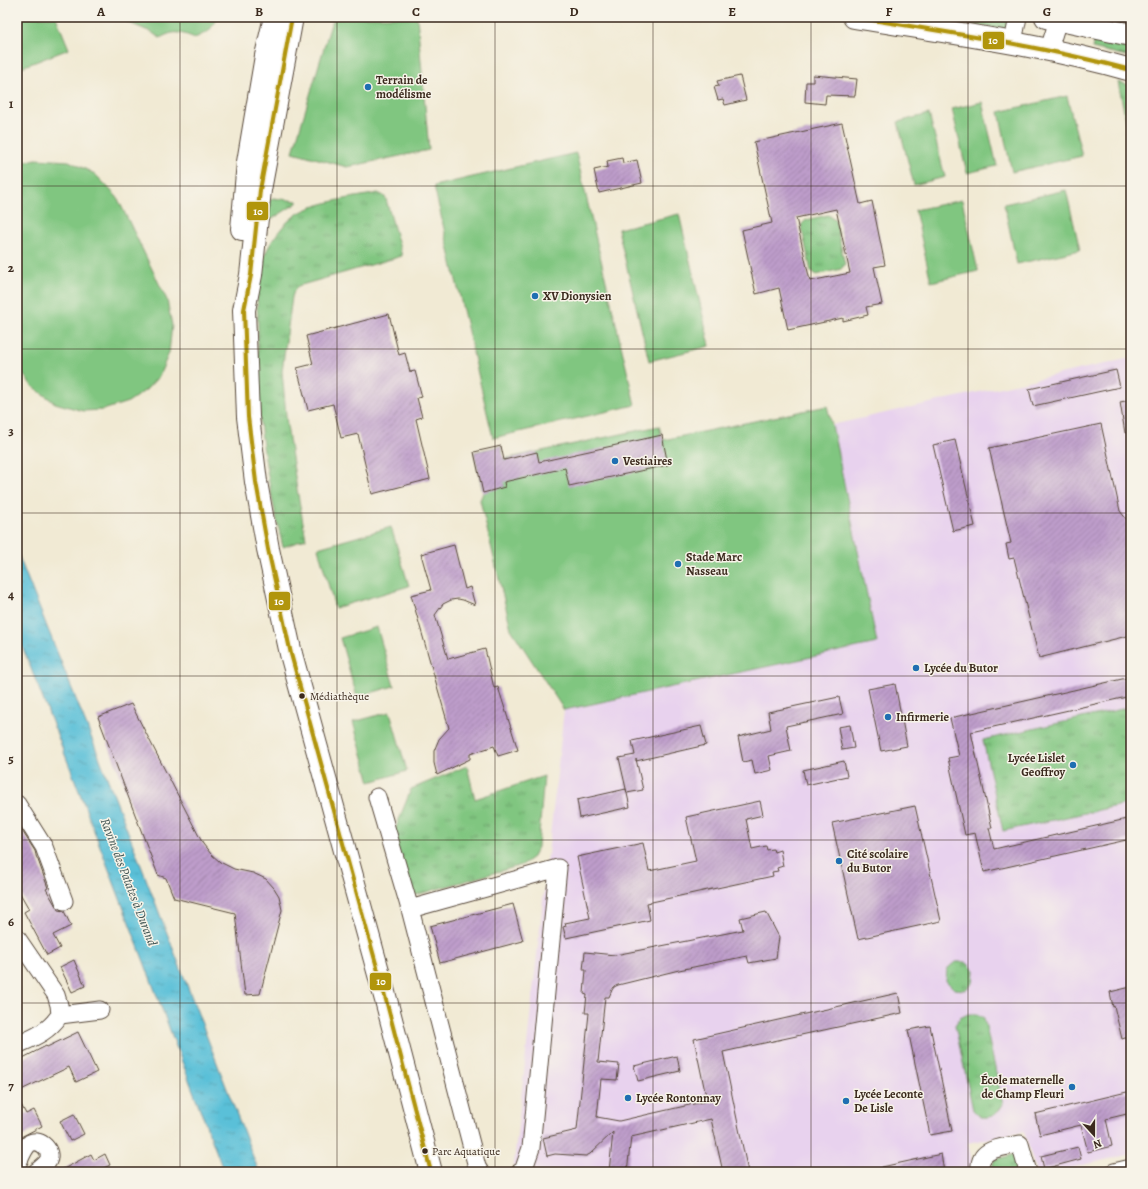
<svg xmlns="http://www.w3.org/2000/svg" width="1148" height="1189" viewBox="0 0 1148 1189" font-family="Alegreya,serif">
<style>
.built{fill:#e8d2ee}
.grass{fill:url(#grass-tufts);stroke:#5e784f}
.pitch{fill:#80c680;stroke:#5e784f}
.water{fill:url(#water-ripples);stroke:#4a757b}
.building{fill:url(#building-hatch);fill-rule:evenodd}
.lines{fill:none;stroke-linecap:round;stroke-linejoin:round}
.minor-casing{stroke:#564739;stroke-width:19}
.major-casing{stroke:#564739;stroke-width:24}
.minor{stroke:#fff;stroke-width:17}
.major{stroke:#fff;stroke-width:22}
.bus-1-casing{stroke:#f7f3e8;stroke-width:7}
.bus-1{stroke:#b1950c;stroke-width:4}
.grid{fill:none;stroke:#3b2a1e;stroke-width:1;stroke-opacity:0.55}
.poi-dot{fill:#1f6fb2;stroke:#f7f3e8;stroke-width:1.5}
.bus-dot{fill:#3b2a1e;stroke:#f7f3e8;stroke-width:1.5}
.labels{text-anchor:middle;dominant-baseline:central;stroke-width:3;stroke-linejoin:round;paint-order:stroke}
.bus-label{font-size:11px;fill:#3b2a1e;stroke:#f7f3e8;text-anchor:start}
.poi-label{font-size:12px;font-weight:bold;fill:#3b2a1e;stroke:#f7f3e8;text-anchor:start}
.water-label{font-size:13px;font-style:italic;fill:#445756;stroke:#f7f3e8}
.line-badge{stroke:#f7f3e8;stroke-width:1.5}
.badge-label{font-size:11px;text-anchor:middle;font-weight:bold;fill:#fff}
.neatline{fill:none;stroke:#3b2a1e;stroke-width:1.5}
.grid-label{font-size:13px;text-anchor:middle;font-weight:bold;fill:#3b2a1e}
</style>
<defs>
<pattern id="grass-tufts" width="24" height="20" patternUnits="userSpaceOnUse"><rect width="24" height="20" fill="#80c680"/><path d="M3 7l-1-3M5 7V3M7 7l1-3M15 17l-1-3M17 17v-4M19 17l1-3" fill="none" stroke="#6aa168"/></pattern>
<pattern id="water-ripples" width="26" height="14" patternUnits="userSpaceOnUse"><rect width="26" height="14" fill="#5ac0d8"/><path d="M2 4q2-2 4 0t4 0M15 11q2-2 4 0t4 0" fill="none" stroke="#4c9caf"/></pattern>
<pattern id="building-hatch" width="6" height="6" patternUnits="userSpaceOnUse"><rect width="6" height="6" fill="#be9dcb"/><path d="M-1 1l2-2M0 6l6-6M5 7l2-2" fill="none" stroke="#9c80a4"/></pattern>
</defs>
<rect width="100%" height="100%" fill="#f7f3e8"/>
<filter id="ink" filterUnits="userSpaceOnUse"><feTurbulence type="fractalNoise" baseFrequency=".025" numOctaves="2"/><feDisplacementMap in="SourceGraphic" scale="8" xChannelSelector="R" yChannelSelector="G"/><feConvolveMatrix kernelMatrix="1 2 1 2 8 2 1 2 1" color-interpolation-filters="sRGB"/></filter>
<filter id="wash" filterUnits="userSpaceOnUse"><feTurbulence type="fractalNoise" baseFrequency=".012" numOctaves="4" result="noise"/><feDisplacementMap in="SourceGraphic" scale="16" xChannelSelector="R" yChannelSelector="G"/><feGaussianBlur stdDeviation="0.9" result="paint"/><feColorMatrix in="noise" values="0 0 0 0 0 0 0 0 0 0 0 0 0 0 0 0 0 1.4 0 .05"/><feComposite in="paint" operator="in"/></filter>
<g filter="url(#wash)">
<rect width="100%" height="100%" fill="#f1ead4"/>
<!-- built -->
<path class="built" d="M1131,358V1154L1052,1172H1036L1024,1131L968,1143L974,1172H513L564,710L877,643L832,425Z"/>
<!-- grass -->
<path class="grass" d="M924,17H979L1010,22L1009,31Z
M1096,33L1131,43V57L1092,48Z
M1118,82L1131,86V144Z
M378,193L384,196L386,199L402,256L298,286L294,291L292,297L282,371L287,426L297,489L306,539L283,547C274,509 266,470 261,431C257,397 258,363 258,329C258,309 255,288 260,268C265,250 277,230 292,218C310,202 354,198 378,193Z
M273,198L297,201V203L272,219L268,218L267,215L268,202Z
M828,215L835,219L845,265L841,269L817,275L811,271L801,225L806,220Z
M1131,707V803L1003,831L983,740Z
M467,766L475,799L544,776L538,847L533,857L522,865L409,897L393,835L411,789Z
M955,962H966L974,970L973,983L965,990L954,989L946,981L947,969Z
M968,1014H977L984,1018L1003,1104C997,1115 993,1118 980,1117L973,1110L955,1025L960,1018Z
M1012,1155L1019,1160L1022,1172H992L991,1167L994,1160Z"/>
<!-- pitch -->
<path class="pitch" d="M17,17H56L69,49L17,69Z
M125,17H218L209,31L195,38C180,32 174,30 160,38L151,32L127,22Z
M337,17H417L429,150L347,167L293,152L331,24Z
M1067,96L1082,156L1012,172L999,112Z
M982,102L997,166L967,173L952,109Z
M929,114L945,177L914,185L898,122Z
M576,153L635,405L493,438L434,186Z
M36,159L69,161L95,174L117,197L167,300L172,325L169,353L159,376L146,390L128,402L103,410L83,411L55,403L32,386L17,366V164Z
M1066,190L1080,250L1017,264L1004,204Z
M962,200L978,271L931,282L915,210Z
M679,214L710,346L649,361L618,229Z
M827,406L832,425L877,643L564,710L511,629L480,500L483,493L474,452L501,446L504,459L659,426L663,440Z
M391,527L409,586L335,608L318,548Z
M377,627L394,686L357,697L340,638Z
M390,712L407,771L370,782L353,722Z"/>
<!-- water -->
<path class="water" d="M17,552L100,759L259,1172H224L71,770L17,633Z"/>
<g id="blocks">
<!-- building -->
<path class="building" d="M813,75L857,79L855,96L826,95L825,104L805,102L806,82H813Z
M740,76L746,100L725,105L723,99L718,100L714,87L719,86L717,81Z
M842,123L860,204L872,201L885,265L874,267L882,304L866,307L868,315L843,321V318L788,330L779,288L756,294L742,230L772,223L754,142ZM836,209L850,273L810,281L796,218Z
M622,158L623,163L637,160L642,183L599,193L594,170L608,167L607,161Z
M389,314L399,355L405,353L410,372L415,371L422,397L417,398L422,417L416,419L430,479L372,494L358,434L341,438L333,404L308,410L297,368L313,364L306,336Z
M1116,370L1120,387L1033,406L1029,389Z
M1131,400V432L1125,433L1120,402Z
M1101,424L1120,511L1127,520L1129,528V534L1126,540L1131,561V635L1039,658L1014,558L1009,559L1006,544L1011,543L989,448Z
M662,435L668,465L569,486L565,468L504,482L505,487L483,493L474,452L501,446L504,460L537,452L539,462Z
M955,440L975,526L953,531L933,445Z
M454,545L465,589L470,587L475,605L463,600L458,599L451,600L443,604L435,615L448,659L485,649L494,688L498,687L518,750L498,756L494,746L470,754V759L437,775L434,763V751L439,739L449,728L411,595L431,590L421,554Z
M1131,677V696L971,732L992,828H989L994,849L1131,818V839L984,872L975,833L965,835L948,758L959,756L950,718Z
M895,684L907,746L881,751L868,689Z
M839,697L843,714L786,726L791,751L769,756L772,770L755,774L752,760L743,762L738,737L771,729L768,712Z
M131,704L203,844L211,854L220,862L234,869L253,873L266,879L274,888L279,896L282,910L260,994L245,995L235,913L174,898L166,878L158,875L98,717Z
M850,725L854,748L842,750L838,727Z
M701,726L706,745L636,761V759L643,790L627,793L619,758L635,755L632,741Z
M844,761L847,776L806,785L803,770Z
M626,789L630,807L580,818L577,800Z
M760,801L763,815L746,819L752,849L766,846L767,850L773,849L774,852L780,850L783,866L777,868L778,871L772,872L773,876L647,903L650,920L566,938L563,927L566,926L565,923L590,918L577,857L643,843L649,871L696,861L686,817Z
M915,806L941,921L858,939L832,823Z
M17,823L35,851L36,855V856L38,860L48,888L46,889L57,908L58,910L64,911L71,926L53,935L60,948L47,955L24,912L29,909L17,888Z
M513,904L523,941L440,963L430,926Z
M766,912L779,937L776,958L749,963L747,956L679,970L618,985L614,987L612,990L609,997H605L598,1062L619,1064L617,1080L601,1079L597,1117L619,1121L707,1101L694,1039L898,993L902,1013L723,1052L748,1172H723L711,1119L631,1137L627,1172H609L613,1132L590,1154L586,1156L555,1154L547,1156L543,1138L577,1130L589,1013H585L587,995L584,994L586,970H583L585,952L615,955L743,930L740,918Z
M74,960L85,986L72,992L60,967Z
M1131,987V1036L1122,1039L1114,1006L1113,1007L1110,992Z
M930,1026L952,1131L930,1135L908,1030Z
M78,1032L97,1072L76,1082L69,1067L17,1092V1061L46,1046L47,1047Z
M677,1056L680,1071L638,1081L634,1066Z
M1131,1091V1113L1106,1119L1112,1146L1088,1152L1081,1125L1040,1135L1035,1114Z
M17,1097L26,1114L34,1110L42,1126L17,1139Z
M74,1114L84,1134L70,1141L60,1121Z
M1078,1147L1081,1159L1044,1169L1041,1156Z
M91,1154L94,1160L105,1154L110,1165L96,1172H58Z
M941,1154L944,1172H882V1167Z"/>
</g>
</g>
<g filter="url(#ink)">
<use href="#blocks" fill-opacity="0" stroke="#564739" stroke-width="1"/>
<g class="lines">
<defs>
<path id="minor" d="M1013,42L1018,17
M1049,49L1059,17
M377,797L410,909L477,1167L480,1172
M17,804L44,847L64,901
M410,909L558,868L531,1148L523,1171L520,1172
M17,938L56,995L59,1005L60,1015C48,1032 35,1037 17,1045
M60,1015L100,1010
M17,1165C20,1159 24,1147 30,1143C41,1138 53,1151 48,1161C45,1165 40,1169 36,1172
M980,1172C977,1147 1002,1148 1020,1144L1028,1172
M1114,1172L1131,1168"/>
<path id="major" d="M292,17L260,190L251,275L244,310L248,417L256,482L268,549L291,654L386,1000L431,1172
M854,17C947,32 1040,44 1131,70
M1046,17L1131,35
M242,229L248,162L266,56L275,17"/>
</defs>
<!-- minor casing -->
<use href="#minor" class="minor-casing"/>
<!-- major casing -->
<use href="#major" class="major-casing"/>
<!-- minor -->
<use href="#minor" class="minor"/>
<!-- major -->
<use href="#major" class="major"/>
<defs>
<path id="bus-1" d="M292,17L260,190L251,275L244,310L248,417L256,482L268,549L291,654L386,1000L431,1172
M854,17C947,32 1040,46 1131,70"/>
</defs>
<!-- bus-1 casing -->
<use href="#bus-1" class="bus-1-casing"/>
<!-- bus-1 -->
<use href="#bus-1" class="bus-1"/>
</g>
</g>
<!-- grid -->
<path class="grid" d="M180,17V1172M337,17V1172M495,17V1172M653,17V1172M811,17V1172M968,17V1172M17,186H1131M17,349H1131M17,513H1131M17,676H1131M17,840H1131M17,1003H1131"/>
<!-- markers -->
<g class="poi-dot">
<circle cx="368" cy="87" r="4"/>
<circle cx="535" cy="296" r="4"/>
<circle cx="615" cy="461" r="4"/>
<circle cx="678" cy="564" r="4"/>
<circle cx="916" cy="668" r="4"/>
<circle cx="888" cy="717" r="4"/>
<circle cx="1073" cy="765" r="4"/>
<circle cx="839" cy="861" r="4"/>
<circle cx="1072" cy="1087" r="4"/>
<circle cx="628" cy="1098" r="4"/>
<circle cx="846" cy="1101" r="4"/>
</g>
<g class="bus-dot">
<circle cx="302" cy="696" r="3.5"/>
<circle cx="425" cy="1151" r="3.5"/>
</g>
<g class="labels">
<!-- bus labels -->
<g class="bus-label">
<text x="310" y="696">Médiathèque</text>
<text x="432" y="1151">Parc Aquatique</text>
</g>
<!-- poi labels -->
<g class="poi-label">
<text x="376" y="80">Terrain de<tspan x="376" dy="14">modélisme</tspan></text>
<text x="543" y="296">XV Dionysien</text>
<text x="623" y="461">Vestiaires</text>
<text x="686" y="557">Stade Marc<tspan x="686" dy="14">Nasseau</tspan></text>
<text x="924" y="668">Lycée du Butor</text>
<text x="896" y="717">Infirmerie</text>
<text x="1065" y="758" text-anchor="end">Lycée Lislet<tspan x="1065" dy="14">Geoffroy</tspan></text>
<text x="847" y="854">Cité scolaire<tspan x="847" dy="14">du Butor</tspan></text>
<text x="1064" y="1080" text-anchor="end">École maternelle<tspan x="1064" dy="14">de Champ Fleuri</tspan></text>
<text x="854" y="1094">Lycée Leconte<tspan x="854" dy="14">De Lisle</tspan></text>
<text x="636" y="1098">Lycée Rontonnay</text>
</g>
<!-- water labels -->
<g class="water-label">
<text transform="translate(129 882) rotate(69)">Ravine des Patates à Durand</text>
</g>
</g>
<g class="line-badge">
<rect x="982" y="31" width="23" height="19" rx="4" fill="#b1950c"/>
<rect x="246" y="201" width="23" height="20" rx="4" fill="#b1950c"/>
<rect x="268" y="591" width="23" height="20" rx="4" fill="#b1950c"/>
<rect x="369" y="972" width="23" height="19" rx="4" fill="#b1950c"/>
</g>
<g class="badge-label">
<text x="993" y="44">10</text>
<text x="258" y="215">10</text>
<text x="279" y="605">10</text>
<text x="381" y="985">10</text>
</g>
<!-- margin -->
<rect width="1148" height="1189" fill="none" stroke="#f7f3e8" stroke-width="44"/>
<!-- north arrow -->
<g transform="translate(1094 1135) rotate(159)" stroke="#f7f3e8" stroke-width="3" paint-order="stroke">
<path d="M0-3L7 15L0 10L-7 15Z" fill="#3b2a1e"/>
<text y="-6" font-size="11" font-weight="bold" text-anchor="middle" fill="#3b2a1e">N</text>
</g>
<rect x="22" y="22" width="1104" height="1145" class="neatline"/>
<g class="grid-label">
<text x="101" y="16">A</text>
<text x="259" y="16">B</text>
<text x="416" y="16">C</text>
<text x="574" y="16">D</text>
<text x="732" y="16">E</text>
<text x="889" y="16">F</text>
<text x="1047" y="16">G</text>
<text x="11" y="108">1</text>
<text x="11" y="272">2</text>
<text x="11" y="435">3</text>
<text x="11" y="599">4</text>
<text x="11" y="763">5</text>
<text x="11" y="926">6</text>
<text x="11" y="1090">7</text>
</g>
</svg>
